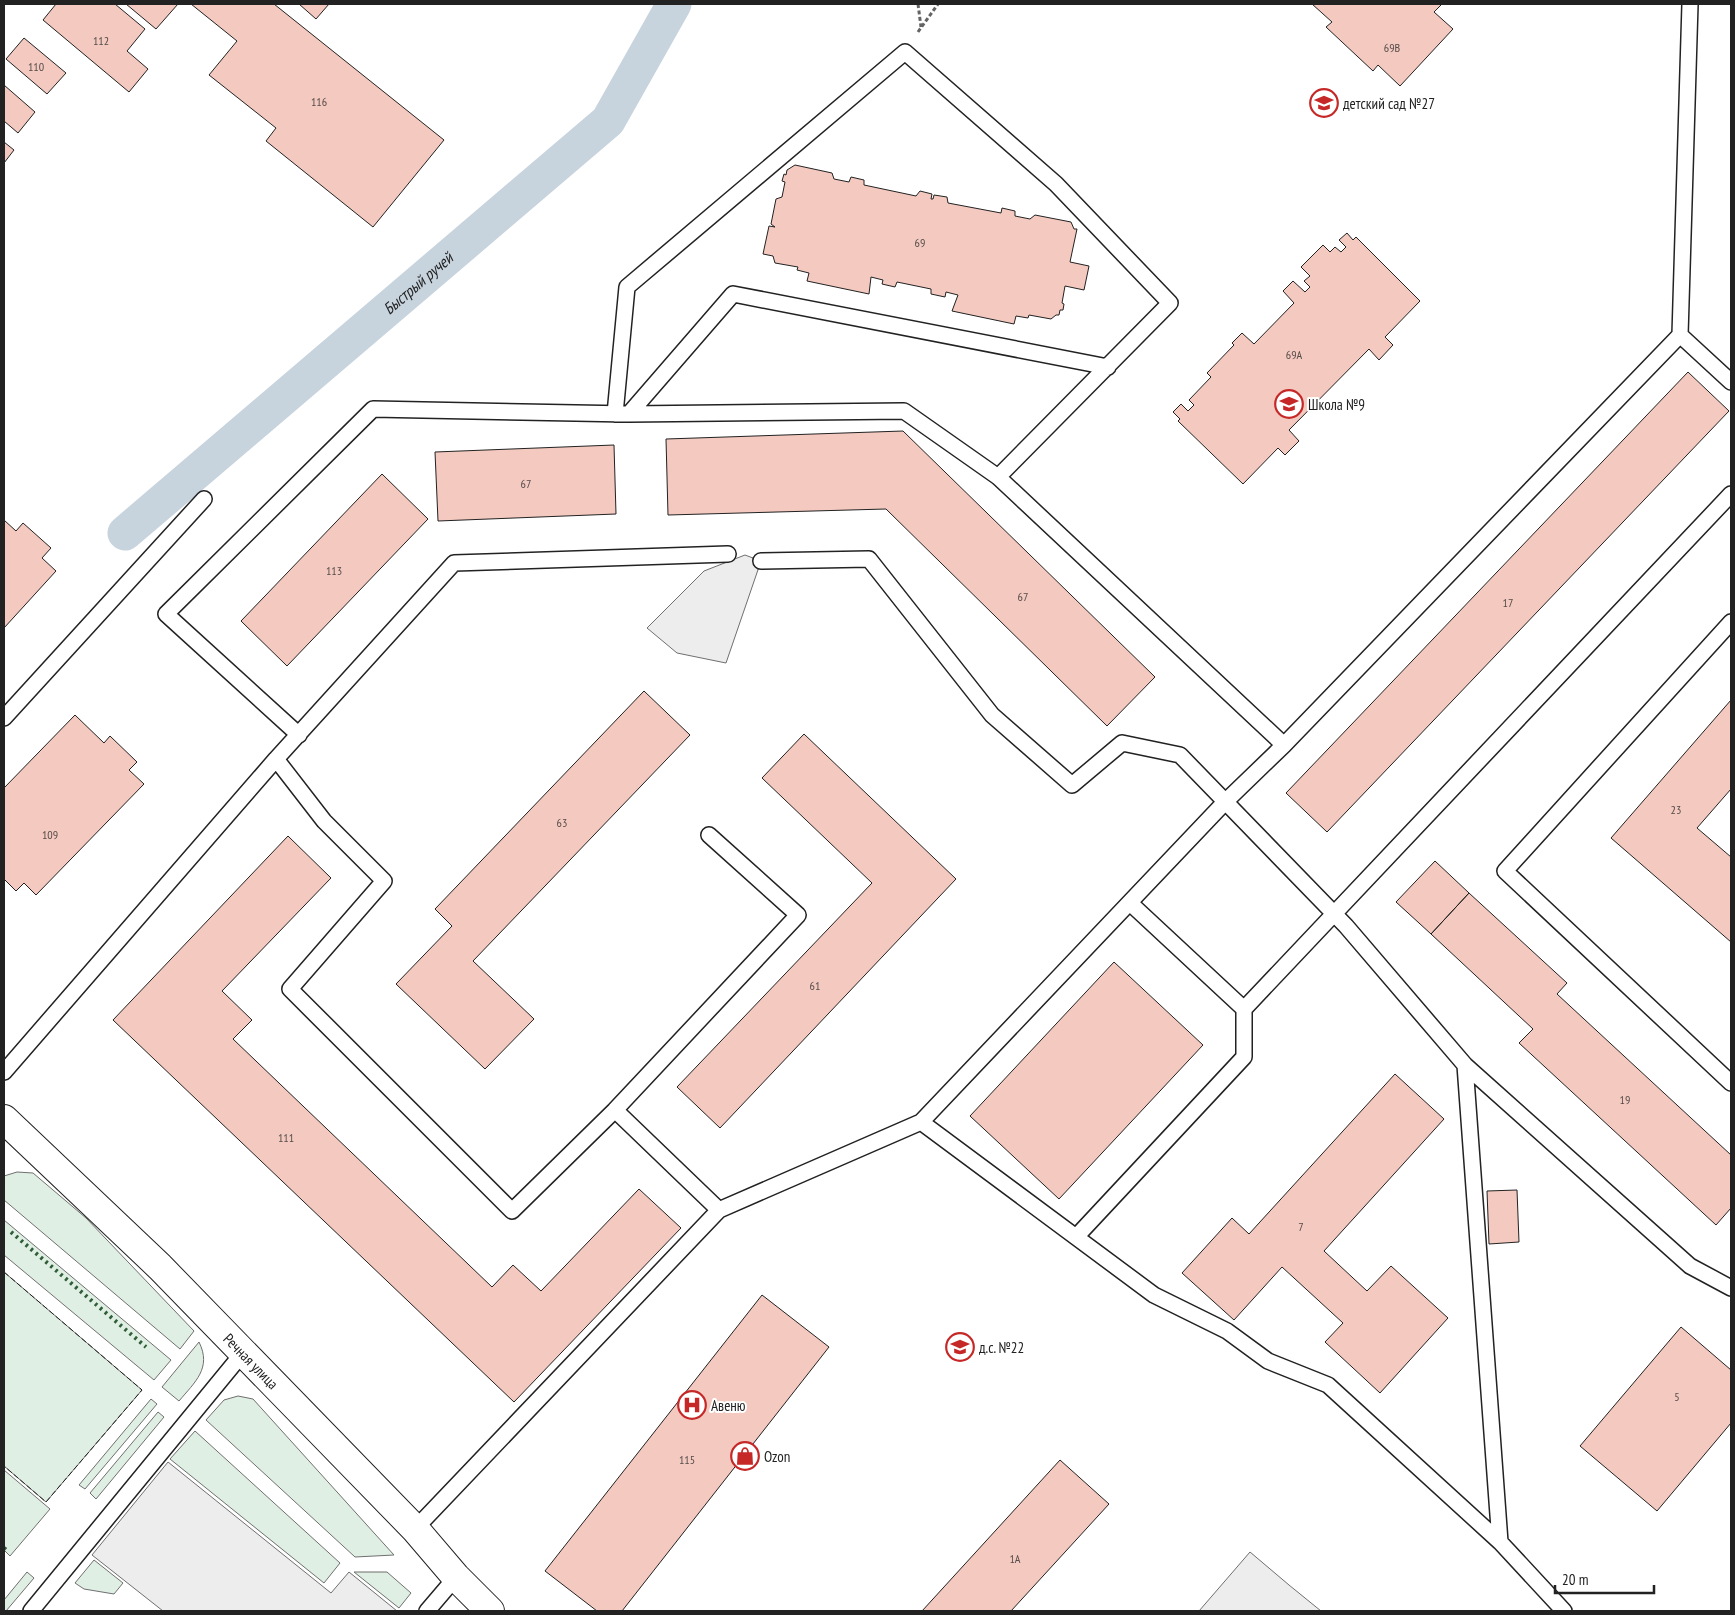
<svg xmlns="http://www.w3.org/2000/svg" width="1735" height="1615" viewBox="0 0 1735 1615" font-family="'PT Sans Narrow',sans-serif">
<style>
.green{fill:#e0efe3;stroke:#6f6f6f}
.parking{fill:#ededed;stroke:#6f6f6f}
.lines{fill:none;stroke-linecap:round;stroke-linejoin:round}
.canal{stroke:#c7d3dd;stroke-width:35}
.building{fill:#f3c9c0;stroke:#222}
.service-casing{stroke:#222;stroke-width:18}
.tertiary-casing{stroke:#222;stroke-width:30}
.path{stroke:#646464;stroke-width:3;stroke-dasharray:4 2.5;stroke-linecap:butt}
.service{stroke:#fff;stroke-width:15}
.tertiary{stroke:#fff;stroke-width:28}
.hedge{stroke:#2f5e38;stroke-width:4;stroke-dasharray:2.5 4;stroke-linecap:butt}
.fence{stroke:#222;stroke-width:1;stroke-dasharray:6 2.5;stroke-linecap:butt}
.labels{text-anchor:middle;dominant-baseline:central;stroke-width:4;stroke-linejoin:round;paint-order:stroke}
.number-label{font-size:12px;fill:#564c4a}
.poi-label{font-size:15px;fill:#222;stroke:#fff;text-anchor:start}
.street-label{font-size:15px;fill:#222;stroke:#fff}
.water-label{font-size:16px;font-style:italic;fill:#222;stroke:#fff}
</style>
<rect width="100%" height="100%" fill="#fff"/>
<!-- green -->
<path class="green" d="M17,1172L33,1173L86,1218L194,1331L180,1349L4,1200V1176Z
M4,1220L171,1360L154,1380L4,1255Z
M4,1272L142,1390L46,1502L4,1466Z
M199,1342C212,1368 195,1382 179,1401L162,1387Z
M238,1396L253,1399L394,1555L355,1557L206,1420L224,1400Z
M151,1399L157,1404L85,1489L79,1485Z
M158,1412L164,1417L96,1499L90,1493Z
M195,1431L340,1563L324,1583L170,1459Z
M4,1470L50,1509L10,1556L4,1550Z
M94,1560L123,1583L114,1594L84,1589L75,1583Z
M27,1572L34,1578L6,1611H4V1600Z
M354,1572H387L411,1593L399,1608Z"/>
<!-- parking -->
<path class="parking" d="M745,555L761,561L726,663L677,653L647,628L704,571Z
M168,1462L331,1593L349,1572L397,1611H163L92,1555Z
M1250,1552L1289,1585L1321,1611H1199Z"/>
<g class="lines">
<!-- canal -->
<path class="canal" id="s1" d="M125,533L608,121L674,4"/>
</g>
<!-- building -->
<path class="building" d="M56,4H115L145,29L127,51L148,69L129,92L43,20Z
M126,4H178L156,29Z
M191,4H274L444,140L373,227L266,141L276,128L209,75L237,41Z
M299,4H329L316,19Z
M1312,4H1442L1434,12L1453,29L1400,86L1378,65L1373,71L1326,27L1332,22Z
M24,38L66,73L47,94L6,59Z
M4,85L35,112L18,133L4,121Z
M4,142L14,150L4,163Z
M795,165L832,173L834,179L849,182L851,177L864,180V185L916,196L920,191L932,194L931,199H933L934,195L947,197L948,203L1001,213L1002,208L1015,211V216L1030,219L1035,215L1071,222L1074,229H1077L1070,262L1089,266L1084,290L1065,286L1062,303L1064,304L1063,310H1060L1059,315H1056L1051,319L1029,315L1028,318L1016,316L1014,324L952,311L958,295L946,292L945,297L931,294V289L897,282L895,287L882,284L883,280L871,277L869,294L807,281L809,273L797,270L798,267L775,263L773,256L763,254L769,226L775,227L771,224L776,199L782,197L785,182L782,181L784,174L786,175L787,170Z
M1347,233L1353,240L1356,237L1420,301L1385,337L1393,345L1379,360L1369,349L1289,430L1299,441L1285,455L1278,448L1243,484L1178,421L1180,419L1173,412L1181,404L1188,411L1194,405L1189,400L1211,377L1207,373L1234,345L1232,343L1242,333L1254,344L1294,303L1283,291L1293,281L1305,292L1310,287L1304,281L1310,276L1301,267L1323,245L1330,252L1335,247L1341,252L1346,247L1339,240Z
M1688,372L1729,411L1327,832L1286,793Z
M903,431L1155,677L1107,726L886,509L668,515L666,439Z
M614,445L616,514L438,521L435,452Z
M382,474L428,519L287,666L241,621Z
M4,520L16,531L23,523L51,548L42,558L56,571L4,628Z
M644,691L690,735L473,961L534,1019L485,1069L396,984L452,926L435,909Z
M1731,700V789L1697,828L1731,857V942L1611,838Z
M75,715L104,743L110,736L137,762L129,770L144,784L36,895L24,883L16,891L4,879V788Z
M804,734L956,879L720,1128L677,1087L872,883L762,778Z
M288,836L331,878L222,991L252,1020L233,1039L492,1287L513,1265L541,1291L639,1189L681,1228L514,1402L113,1020Z
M1435,861L1469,893L1431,934L1396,902Z
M1469,893L1567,983L1557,994L1731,1155V1208L1716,1225L1519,1043L1533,1029L1431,934Z
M1114,962L1203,1045L1059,1199L970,1116Z
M1395,1074L1444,1119L1324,1251L1367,1291L1391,1266L1448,1318L1380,1393L1325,1342L1343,1323L1282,1267L1234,1320L1182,1273L1232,1218L1249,1234Z
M1517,1190L1519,1242L1489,1244L1487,1191Z
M762,1295L829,1347L622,1611H597L545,1571Z
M1681,1327L1731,1370V1423L1657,1511L1580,1446Z
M1060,1460L1109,1504L1011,1611H922Z"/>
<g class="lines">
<defs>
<path id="service" d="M1680,335L1690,4
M615,414L627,287L905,52L1056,184L1170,303L998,477
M629,414L733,294L1108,367
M761,561L869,559L992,715L1072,785L1122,743L1180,755L1346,926L1465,1065L1690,1266L1731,1288
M1731,622L1505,871L1731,1083
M4,718L204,499
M299,735L166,614L373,409L629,414L904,411L998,477L1284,745
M276,759L454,563L728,554
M1130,903L1244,1009L1731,494
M1465,1065L1500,1542
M4,1072L276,759L324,821L384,881L290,989L512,1211L615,1110L719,1210L415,1529
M615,1110L798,915L709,835
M921,1122L1154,1295L1227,1331L1268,1361L1328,1385L1500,1542L1564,1611
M719,1210L921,1122L1225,802L1284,745L1680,335L1731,382
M1076,1237L1244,1057V1009
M31,1611L242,1354
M427,1611L456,1577"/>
<g id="tertiary">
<path id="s2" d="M4,1119L160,1267L415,1529L456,1577L490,1611"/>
</g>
</defs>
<!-- service casing -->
<use href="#service" class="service-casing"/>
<!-- tertiary casing -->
<use href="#tertiary" class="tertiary-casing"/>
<!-- path -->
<path class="path" d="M918,4L921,27
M918,32L938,4"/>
<!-- service -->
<use href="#service" class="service"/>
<!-- tertiary -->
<use href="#tertiary" class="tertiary"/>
<!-- hedge -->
<path class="hedge" d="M11,1232L146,1347
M4,1548L9,1552"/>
<!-- fence -->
<path class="fence" d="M4,1272L142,1390L46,1502L4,1466"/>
</g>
<!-- icons -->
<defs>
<symbol id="school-ring" viewBox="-11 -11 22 22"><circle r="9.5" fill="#fff" stroke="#c62828" stroke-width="1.5"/><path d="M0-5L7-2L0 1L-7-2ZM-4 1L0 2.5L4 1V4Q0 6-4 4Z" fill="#c62828"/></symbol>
<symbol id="hospital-ring" viewBox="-11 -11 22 22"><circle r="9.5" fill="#fff" stroke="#c62828" stroke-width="1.5"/><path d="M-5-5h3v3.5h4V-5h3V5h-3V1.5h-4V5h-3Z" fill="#c62828"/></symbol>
<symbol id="shop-ring" viewBox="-11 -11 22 22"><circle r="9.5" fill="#fff" stroke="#c62828" stroke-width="1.5"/><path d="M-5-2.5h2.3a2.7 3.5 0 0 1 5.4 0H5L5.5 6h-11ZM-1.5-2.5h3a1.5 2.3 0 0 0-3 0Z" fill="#c62828"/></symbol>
</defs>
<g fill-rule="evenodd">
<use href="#school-ring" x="1308" y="87" width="32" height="32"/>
<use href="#school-ring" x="1273" y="388" width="32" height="32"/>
<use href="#school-ring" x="944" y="1331" width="32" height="32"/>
<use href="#hospital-ring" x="676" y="1389" width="32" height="32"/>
<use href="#shop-ring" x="729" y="1440" width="32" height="32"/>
</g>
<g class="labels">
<!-- number labels -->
<g class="number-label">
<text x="101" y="40">112</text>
<text x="1392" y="47">69В</text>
<text x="36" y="66">110</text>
<text x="319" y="101">116</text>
<text x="920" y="242">69</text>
<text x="1294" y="354">69А</text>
<text x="526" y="483">67</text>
<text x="334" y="570">113</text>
<text x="1023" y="596">67</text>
<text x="1508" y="602">17</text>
<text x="1676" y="809">23</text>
<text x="562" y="822">63</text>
<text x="50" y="834">109</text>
<text x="815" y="985">61</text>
<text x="1625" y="1099">19</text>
<text x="286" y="1137">111</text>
<text x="1301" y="1226">7</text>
<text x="1677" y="1396">5</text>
<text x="687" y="1459">115</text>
<text x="1015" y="1558">1А</text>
</g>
<!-- poi labels -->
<g class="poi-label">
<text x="1343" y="103">детский сад №27</text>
<text x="1308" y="404">Школа №9</text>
<text x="979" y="1347">д.с. №22</text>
<text x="711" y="1405">Авеню</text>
<text x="764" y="1456">Ozon</text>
</g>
<!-- street labels -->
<g class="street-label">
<text stroke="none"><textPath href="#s2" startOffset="346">Речная улица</textPath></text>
</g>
<!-- water labels -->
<g class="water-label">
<text stroke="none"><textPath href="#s1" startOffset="385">Быстрый ручей</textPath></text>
</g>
</g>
<!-- border -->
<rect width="1735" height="1615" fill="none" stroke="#222222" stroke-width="10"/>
<!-- scale -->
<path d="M1555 1585v8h99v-8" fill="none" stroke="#222222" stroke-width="2.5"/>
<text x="1562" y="1585" font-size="15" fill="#222222" stroke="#ffffff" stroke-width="4" paint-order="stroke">20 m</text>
</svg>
